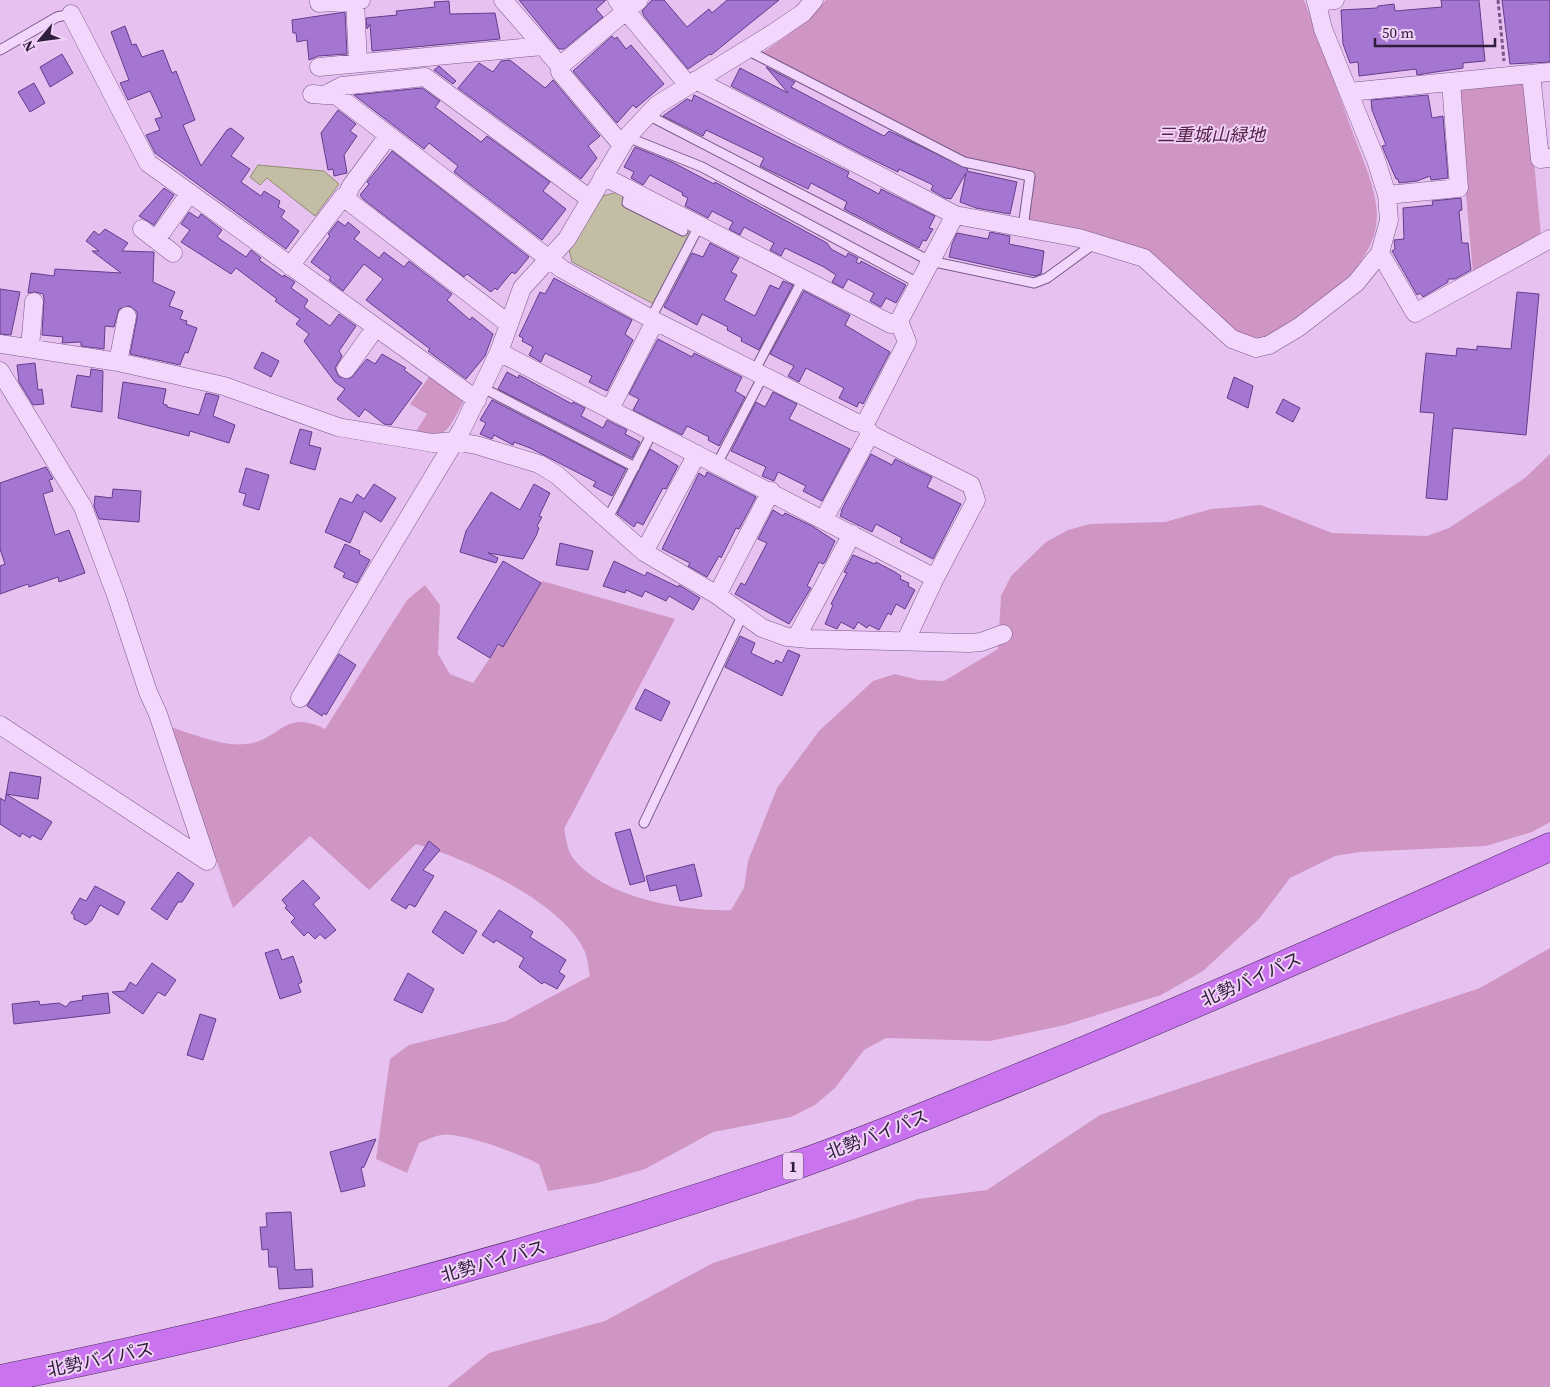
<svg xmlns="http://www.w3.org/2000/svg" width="1550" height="1387" viewBox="0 0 1550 1387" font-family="'Source Serif 4','Noto Sans JP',serif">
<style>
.green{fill:#cf95c3}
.water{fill:#c3bda5;stroke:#928c6b}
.building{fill:#a476d1;stroke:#643c8c}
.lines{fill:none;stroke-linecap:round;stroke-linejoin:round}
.service-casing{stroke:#78588c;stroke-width:11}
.minor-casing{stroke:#78588c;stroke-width:19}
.trunk-casing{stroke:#462d59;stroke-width:29}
.path{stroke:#78588c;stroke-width:3;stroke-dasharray:4 2.5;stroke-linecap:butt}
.service{stroke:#f3d6fb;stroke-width:9}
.minor{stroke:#f3d6fb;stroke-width:18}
.trunk{stroke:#c973ee;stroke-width:28}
.labels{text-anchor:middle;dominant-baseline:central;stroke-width:4;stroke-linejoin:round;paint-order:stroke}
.shield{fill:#f0d2f7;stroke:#685373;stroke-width:1}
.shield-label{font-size:16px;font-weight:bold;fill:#2e1d3b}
.park-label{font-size:18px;font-style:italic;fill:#582246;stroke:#f0d2f7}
.street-label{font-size:18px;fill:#2e1d3b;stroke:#f0d2f7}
</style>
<rect width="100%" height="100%" fill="#e7c2f1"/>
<!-- green -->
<path class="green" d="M826,0H1304C1320,43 1336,85 1351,128C1360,153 1372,178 1376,204C1386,266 1308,315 1261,340L1239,334L1162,262L1148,252L1027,220L1034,173L964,158L761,53C786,38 807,21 826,0Z
M1520,81L1527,87L1541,236L1473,273L1457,94L1462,88Z
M431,374L459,395L463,403C447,430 449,439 415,433L427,414L410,404Z
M1550,454V822L1532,832L1486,846L1359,852L1335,856L1290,878L1259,919L1203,971L1161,995L1065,1025L990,1041L886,1038L864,1050L835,1088L815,1105L791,1117L713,1132L645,1169L597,1183L548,1191L539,1164C520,1154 462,1132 442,1135C434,1136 426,1140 419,1143L407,1173L376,1159L390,1059L409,1045L506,1021L590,976C588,968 588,957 584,950C562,902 465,858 416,844L369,890L310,836L233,908L170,727C194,734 222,747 246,744C281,740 284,708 325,729L407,600L425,585L440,605L438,654L450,674L473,683L542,581L675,619L564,829C566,837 567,849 571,855C599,897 684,912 731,910L744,888L748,861L777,788L819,731L873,681L895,674L919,680L944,681L998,649L1001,596L1011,576L1046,542L1068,530L1090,524L1165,522L1211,509L1261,505L1332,533L1427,536L1449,528L1525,478Z
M1550,948V1387H447L489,1353L605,1321L713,1263L918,1199L987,1190L1100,1115L1480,988Z"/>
<!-- water -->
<path class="water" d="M258,165L324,171L339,184L315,216L267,178L260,185L250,177Z
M618,192L693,230L654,304L572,262L569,249L603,196Z"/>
<!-- building -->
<path class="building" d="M519,0H606L596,9L603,17L564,49H559Z
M652,0H664L687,27L709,9L712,13L727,0H779L711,55L710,54L688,69L644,16L642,11Z
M1441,0H1479L1485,61L1463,63V68L1429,73L1417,75L1416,69L1359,76L1358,62L1350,63L1343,44L1341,10L1377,8L1378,6L1394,4L1395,11L1442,7Z
M1502,0H1550V62L1510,64Z
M449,1L450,14L495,13L500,39L372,51L370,24L367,29L366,18L397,15L396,11L435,7L434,2Z
M345,12L347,54L318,56L309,60L307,40L297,42L296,33H293L292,20Z
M125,26L132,45L136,44L142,57L163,50L172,73L176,71L195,120L183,125L201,166L227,130L231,128L244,138L231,156L250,169L241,182L261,196L264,191L280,201L278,207L285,211L281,217L299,231L286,249L155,153L146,135L160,130L155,119L162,117L150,91L128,100L120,83L129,80L111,32Z
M612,36L614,39L617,37L626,49L631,45L664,84L636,108L633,105L617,123L573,71Z
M62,54L73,73L50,87L40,67Z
M510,60L545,88L553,80L600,136L588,146L597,158L581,179L458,88L479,63L493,72L501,61Z
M439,66L456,81L453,84L434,70Z
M766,67L795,82L791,87L884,136L889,131L968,169L967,171L1017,182L1010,214L976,208L960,202L966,173L951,199L945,198L931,190L933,186L931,184L899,169L898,172L863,155L731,86L740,68L788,93Z
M34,83L45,103L30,112L18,92Z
M422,88L440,101L435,107L481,142L487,136L550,182L543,191L566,209L542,240L454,172L458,166L429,143L424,149L354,95Z
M694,95L849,172L847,177L879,194L881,189L935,216L929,228L933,229L926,241L923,240L919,248L844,209L847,202L811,183L808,189L760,166L764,158L706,130L703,136L663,116L687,99L692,101Z
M1428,95L1432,118L1443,116L1448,178L1431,180L1430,176L1417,181L1399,183L1398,179H1396L1382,146L1386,145L1372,110L1371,100Z
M338,110L356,124L350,131L357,136L344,155L347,173L334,176L333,169L328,170L321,133Z
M635,147L672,162L714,184L715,182L827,243L831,249L846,257L848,253L858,258L856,262L860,264L861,261L906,285L896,303L886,298L881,307L870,301L874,293L848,279L843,288L832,282L836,275L824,267L785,248L781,256L770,250L774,243L744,227L740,235L729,229L733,222L712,211L708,218L685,206L688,198L682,195L683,193L650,175L643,185L631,178L634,172L624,167Z
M392,151L529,257L515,274L512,272L497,290L495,288L491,292L467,274L464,277L363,199L360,195L369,184L367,182Z
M164,188L174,195L154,225L139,216Z
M1461,198L1462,210L1459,211L1462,243H1468L1471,270L1455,279H1448V282L1423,297L1420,293L1417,295L1392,251L1395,249L1394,240L1404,239L1403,208L1433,205L1432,201Z
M189,212L198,218L201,214L222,230L217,237L246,257L251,250L261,258L259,260L283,277L284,275L295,282L291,288L308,300L304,307L330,326L339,314L356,326L339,351L342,356L335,368L339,377L351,378L367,359L375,364L382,354L406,368L404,370L422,383L391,425L384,424L365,409L359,417L337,399L345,389L335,382L304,341L309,334L296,324L300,319L275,301L277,299L236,268L231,274L181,242L190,230L181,224Z
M338,221L345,226L348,222L360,232L354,239L379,258L384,252L404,267L409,261L452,294L447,300L470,320L472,317L493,334L485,356L466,379L428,351L430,349L366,300L383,279L364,264L343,291L329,280L331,277L311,262L330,236L328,234Z
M105,229L128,243L122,251L154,252L153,282L175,292L169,306L183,311L180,319L187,321L186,324L197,328L188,353L185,352L180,365L130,354L137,318V312L130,306L119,309L114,327L105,326L104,349L81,346V342L62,343L63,337L42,335L44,298L43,294L35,292L28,293L31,273L54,276L55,269L121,273L92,251H99L86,241L94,231L99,235Z
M990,232L1010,236L1009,244L1044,251L1041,274L1035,276L949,257L952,244L957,233L988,239Z
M710,243L739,258L731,272L737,275L724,300L755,316L770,285L779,289L783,281L793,285L759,350L741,341L742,338L727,330L728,327L702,314L697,325L664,307L692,253L703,257Z
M554,278L632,320L625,334L633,340L607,391L589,382L592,376L545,353L541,362L529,355L533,347L522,341L523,338L519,336L540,292L545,294Z
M0,289L20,292L11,335L0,334Z
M804,291L850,315L845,325L890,352L863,404L859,402L857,407L839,398L844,388L806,368L799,382L788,376L794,366L770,354Z
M1517,292L1539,294L1526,435L1453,428L1447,500L1426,498L1434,413L1420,412L1426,353L1456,356L1457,348L1477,350V346L1511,349Z
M658,339L692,357L694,353L742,377L735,391L745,397L719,446L708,440L709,437L687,426L682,435L633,410L639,399L629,394Z
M262,352L279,361L271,377L254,368Z
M35,363L38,390L42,389L44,404L33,405L19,382L17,365Z
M91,369L103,371L102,412L71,407L77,375L90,377Z
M507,372L518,378L519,375L572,404L573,402L585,408L581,416L603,428L607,420L627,430L625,434L640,442L632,458L498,389Z
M1234,377L1253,386L1248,408L1227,398Z
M123,382L166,389L163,404L167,405V407L199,415L206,393L219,396L213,416L235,425L229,443L190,431L189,436L118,418Z
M773,392L797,404L789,419L850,449L822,501L803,491L806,486L778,472L774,481L762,476L766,467L731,451L756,402L765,407Z
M1283,399L1300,408L1293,422L1276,413Z
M492,400L626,469L612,496L593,486L596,482L530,448L514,442L513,445L494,435L492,439L480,434L486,423L480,420Z
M300,429L312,432L309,445L321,448L315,470L290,463Z
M650,449L678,466L666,489L663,488L643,525L637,522L634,527L617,514Z
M871,454L892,465L895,459L932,477L927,487L961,504L933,559L900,542L902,538L876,524L872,532L840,516L842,511H841Z
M46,467L53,479L49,480L53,491L43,494L55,535L69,530L85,573L59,582L58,577L29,587L28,584L0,594V566L5,564L0,549V483Z
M246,468L269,475L259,510L243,505L246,494L239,492Z
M707,472L756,497L739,529L736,528L721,558L719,556L707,577L688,566L690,563L662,549L698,475L699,473L705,477Z
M374,484L396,498L381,522L364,511L350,543L325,532L340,498L352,503L357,494L364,499Z
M534,484L550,493L539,516L542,517L537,526L539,528L536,536L523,559L488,553L498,558L496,563L460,552L466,531L491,492L520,510Z
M113,489L141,491L139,522L99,519L94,506L95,496L112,498Z
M773,510L783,516L785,513L812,526L835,541L825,562L823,564L819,562L807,586L811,588L789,624L735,594L741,583L745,585L767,543L758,539Z
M560,543L593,551L588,570L556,565Z
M345,544L360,551L359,554L370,560L357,583L343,577L345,573L334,567Z
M853,555L875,564L876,562L895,572L901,576L900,579L909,583L908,586L915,590L905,609L896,604L891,615L888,613L879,630L869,625L867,628L858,622L854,629L841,622L837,629L825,624L833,605L831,604L847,573L844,572Z
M503,561L541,583L503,647L498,644L490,658L457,638Z
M614,561L645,576L647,572L678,587L679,585L700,598L693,610L669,596L666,601L645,591L642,597L626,590L625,593L603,586Z
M740,636L755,643L751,653L774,664L776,660L782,663L788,650L800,655L782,696L725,667Z
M339,654L356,665L326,715L324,713L322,716L307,706Z
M645,689L670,702L661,721L635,709Z
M10,772L41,777L38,799L6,794L52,822L41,840L32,835L30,838L22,833L20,837L0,824V798L5,801Z
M630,829L645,881L630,885L615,833Z
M429,841L440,850L423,870L434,876L415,907L409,904L406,909L391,900Z
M694,864L702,896L680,901L676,885L650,891L646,876Z
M178,872L194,884L182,902H178L167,920L151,909Z
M303,880L320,898L313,904L336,930L325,939L320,934L315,939L308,932L304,936L291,922L295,918L285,908L287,906L282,900Z
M95,886L125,902L118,915L100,905L92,920L86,925L74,919V915L71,913L80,898L86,901Z
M499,910L533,932L530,937L566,960L559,972L565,976L557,989L544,982L542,984L519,967L524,958L496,940L494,943L482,935Z
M445,911L477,931L463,954L432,932Z
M278,949L282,960L293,956L302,982L298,984L301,992L280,999L265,953Z
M152,963L176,980L165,996L158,992L143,1014L112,992L125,991L130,982L136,986Z
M408,973L434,989L422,1013L394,1000Z
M108,993L110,1013L14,1024L12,1004L39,1001L40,1005L59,1003L66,1007L70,1002L83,1000L82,996Z
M200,1014L216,1019L203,1060L187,1055Z
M376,1139L364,1167L361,1168L365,1186L341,1192L330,1152Z
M291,1212L295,1270L312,1269L313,1287L279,1289L277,1267H269L268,1249L262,1250L260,1227H267L266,1213Z"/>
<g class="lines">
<defs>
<path id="service" d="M0,50L57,17L71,14
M747,50L964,162L1030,176L1023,227
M646,114L930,261L1034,283L1047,278L1095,243
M627,137L702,167L918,283
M630,190L627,203L683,231
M651,318L699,226
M755,370L803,279
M483,388L635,467
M717,464L764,374
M607,520L653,431
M644,823L743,614"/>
<path id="minor" d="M319,0V3L361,0
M355,0L358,63
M503,0L560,66V72L621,144
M617,0L688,85
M1316,2L1335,0
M71,14L148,163L477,400
M560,66L639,0
M319,67L543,46
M1531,74L1540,159L1550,158
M696,80L955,215L1079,238L1144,258L1232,339L1256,348L1269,345L1299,327L1356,283L1380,253L1389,220L1387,195L1376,160L1323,29L1316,0
M1349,92L1550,72
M312,94L325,95L342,86L425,77L590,199
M325,95H336L562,269L655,321L855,422L865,424
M603,176L891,324L899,321
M1387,195L1459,188L1451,82
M345,199L351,186L388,136
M142,229L173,253
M156,240L190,193
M1380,253L1415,313L1550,239
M290,266L343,197L509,324
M0,344L118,362L224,386L338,427L433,443L453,441L476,445L539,464L557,475L644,552L717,595L762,628L787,637L809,639L969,643L981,642L1003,634
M30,347L34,302
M499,352L935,578
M118,362L127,316
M346,369L376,327
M0,371L83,507L116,595L148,692L158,714L207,861
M610,409L655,321
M870,434L971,485L976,500L935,578L906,640
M824,519L870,434L865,424L907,342L899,321L955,215
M644,552L697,454
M717,595L771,491
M796,638L852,534
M300,698L462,429L499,352L522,288L567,239L627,137L657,105L775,32L803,13L814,0
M0,725L207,861"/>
<path id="trunk" d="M0,1379C273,1324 541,1254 805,1162C882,1135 959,1102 1035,1071C1208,1000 1379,923 1550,847"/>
</defs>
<!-- service casing -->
<use href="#service" class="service-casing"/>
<!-- minor casing -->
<use href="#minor" class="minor-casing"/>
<!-- trunk casing -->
<use href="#trunk" class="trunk-casing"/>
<!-- path -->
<path class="path" d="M1498,0L1504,61"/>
<!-- service -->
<use href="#service" class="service"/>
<!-- minor -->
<use href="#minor" class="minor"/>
<!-- trunk -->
<use href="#trunk" class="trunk"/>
</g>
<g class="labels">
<!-- shield labels -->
<rect class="shield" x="783" y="1152.5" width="20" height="27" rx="4"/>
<g class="shield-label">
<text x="793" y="1166">1</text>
</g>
<!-- park labels -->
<g class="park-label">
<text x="1211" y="134">三重城山緑地</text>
</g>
<!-- street labels -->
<g class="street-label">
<text transform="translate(1251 979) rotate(-24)">北勢バイパス</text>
<text transform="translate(877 1134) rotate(-21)">北勢バイパス</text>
<text transform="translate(493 1261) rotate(-16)">北勢バイパス</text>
<text transform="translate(100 1359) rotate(-12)">北勢バイパス</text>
</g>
</g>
<!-- north arrow -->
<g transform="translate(40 40) rotate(241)" stroke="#f0d2f7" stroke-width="4" paint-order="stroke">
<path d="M0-4L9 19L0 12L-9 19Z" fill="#2e1d3b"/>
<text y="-8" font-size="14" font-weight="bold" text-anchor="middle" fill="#2e1d3b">N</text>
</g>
<!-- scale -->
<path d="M1375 38v8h120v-8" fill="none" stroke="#2e1d3b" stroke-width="2.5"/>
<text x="1382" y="38" font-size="15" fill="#2e1d3b" stroke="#f0d2f7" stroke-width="4" paint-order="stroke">50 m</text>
</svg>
